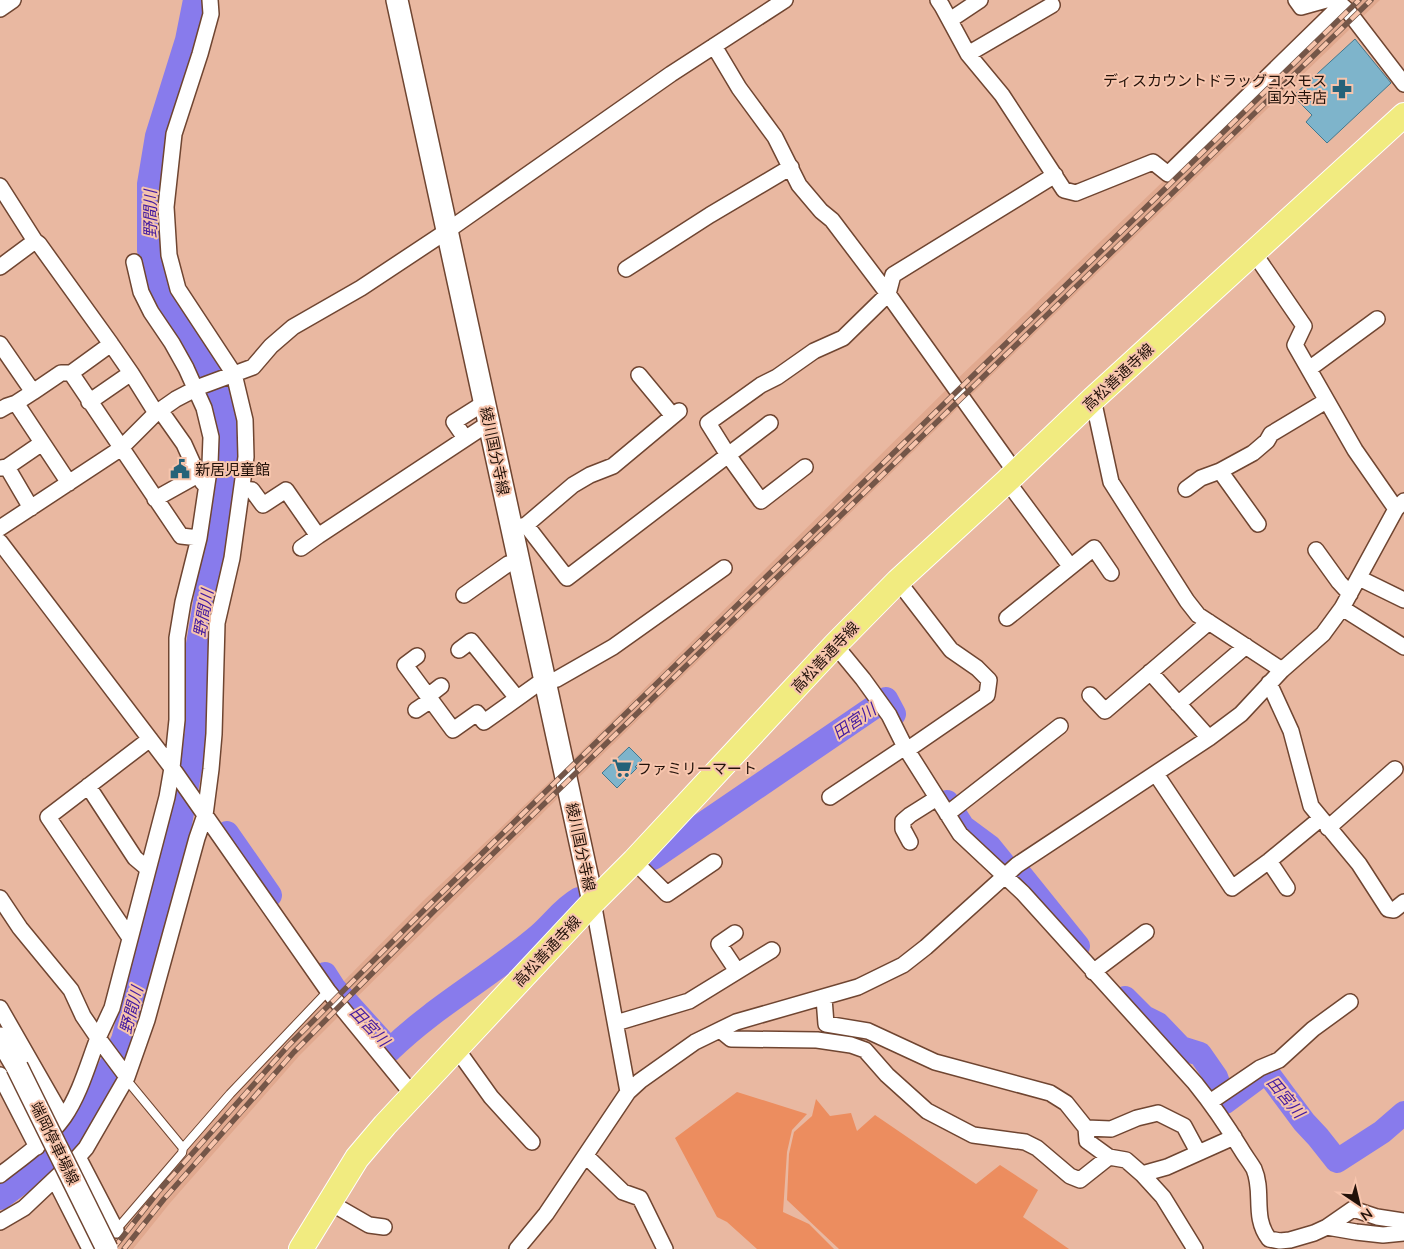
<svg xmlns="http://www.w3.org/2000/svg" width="1404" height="1249" viewBox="0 0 1404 1249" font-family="Mulish,'Noto Sans JP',sans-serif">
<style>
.built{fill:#e1a98f}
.green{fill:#ec8d5f}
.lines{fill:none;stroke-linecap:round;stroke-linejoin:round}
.river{stroke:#887bec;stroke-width:24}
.building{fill:#7eb4cb;stroke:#43788e}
.lane-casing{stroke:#6f4531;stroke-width:10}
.street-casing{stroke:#6f4531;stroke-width:18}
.secondary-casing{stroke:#6f4531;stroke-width:24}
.primary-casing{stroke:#fff;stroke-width:26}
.lane{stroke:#fff;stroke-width:8}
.street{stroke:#fff;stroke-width:15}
.secondary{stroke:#fff;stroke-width:21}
.primary{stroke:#f1eb80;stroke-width:24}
.rail-casing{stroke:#745648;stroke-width:5.5}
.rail{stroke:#f7c5ad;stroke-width:4;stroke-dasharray:11;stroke-linecap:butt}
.secondary-bridge-casing{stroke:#6f4531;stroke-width:24;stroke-linecap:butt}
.secondary-bridge{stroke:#fff;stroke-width:21}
.labels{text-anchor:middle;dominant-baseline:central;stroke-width:4;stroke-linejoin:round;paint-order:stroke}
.poi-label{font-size:15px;fill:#221109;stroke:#f7c5ad;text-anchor:start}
.street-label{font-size:15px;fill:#221109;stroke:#f7c5ad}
.water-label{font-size:16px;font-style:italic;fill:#4219a0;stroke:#f7c5ad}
</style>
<rect width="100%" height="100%" fill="#e9b8a1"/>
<!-- built -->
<path class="built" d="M1352,0H1380L965,401L568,788L351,1003L348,1001L345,1004L348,1007L299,1056L170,1203L133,1249H105L153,1189L283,1041L334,990L336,993L338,990L337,988L424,900L564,768L952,384Z"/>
<!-- green -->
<path class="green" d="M737,1092L807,1114L792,1130L787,1152L783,1212L809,1224L834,1249H757L727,1222L717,1217L675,1138Z
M816,1099L830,1116L851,1113L857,1131L875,1115L976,1184L1000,1165L1038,1190L1023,1217L1069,1249H839L787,1200L789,1154L794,1132L812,1116Z"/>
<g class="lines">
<!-- river -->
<path class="river" d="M947,802L963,827L990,847L1003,863
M227,833L270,895
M653,858L886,699L894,714
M1020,874L1078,946
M325,974L334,988L390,1050C435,1006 491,976 539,935C553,923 563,908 579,899
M1125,998L1144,1017L1158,1024L1181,1048L1200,1054L1216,1077L1225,1102L1264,1073L1269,1075L1304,1122L1318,1137L1337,1161L1382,1132L1404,1113
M0,1198L35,1172L75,1131L99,1090L123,1040L168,870L180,824L197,731V650L229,462V435L221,398L208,367L162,290L154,270L149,250V184L157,136L187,40L195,0"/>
</g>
<!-- building -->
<path class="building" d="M1355,39L1391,83L1327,143L1306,122L1312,115L1293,96Z
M629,747L642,760L635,767L637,768L617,788L602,773Z"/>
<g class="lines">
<defs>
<path id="lane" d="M126,1079L183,1148L230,1094L328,991
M116,1230L182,1153L183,1148"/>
<path id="street" d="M938,0L942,6L968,54L1002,95L1064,190L1076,193L1153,162L1168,174L1341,5
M1296,0L1301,7L1326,0
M1336,0L1348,11L1404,84
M0,9L13,0
M950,20L980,0
M714,46L739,88L775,137L799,185L821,211L832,220L888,294L1016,473
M968,54L1052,5
M0,186L35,241L0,267
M35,241L39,244L111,344L71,373
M1254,253L1304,326L1295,345L1355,450L1396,509
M626,269L710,215L791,167
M0,344L33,392L61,373H71L181,536L199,538
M1309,369L1377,319
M131,373L156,413
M639,375L673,416
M33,392L16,403L69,483
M1093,399L1111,482L1187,601L1198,615L1282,670
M89,402L131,373L111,344
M0,410L7,406L16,403
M160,410L184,444L198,475
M465,438L454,422L484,403
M7,467L31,508
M805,467L761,501L728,455L708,423L761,385L777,377L814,351L843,338L888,294L893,275L1055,175
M0,468L7,467L42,443
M1220,471L1258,524
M1007,481L1070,566
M243,489L252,490L263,505L286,490L318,536L483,427L489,424
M1186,489L1201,478L1220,471L1253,453L1267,441L1271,434L1326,401
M155,499L198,475L203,483
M526,525L573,485L590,475L613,466L679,411
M0,528L120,449L156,413L176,399L199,387L253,367L271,346L293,327L361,288L447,231L671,74L785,0
M512,529L526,525L567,578L770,423
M0,542L175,772L328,991L413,1095
M301,548L318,536
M1316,550L1339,582L1350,594
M1359,578L1404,600
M898,581L951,650L977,668L989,680L987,695L907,750
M464,595L508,564L519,561
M1342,608L1404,647
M1007,618L1094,548L1111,573
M835,645L863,679L889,715L905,747L960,834L1023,893L1195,1083C1212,1104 1227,1126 1241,1149C1245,1156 1250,1162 1254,1169C1264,1192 1252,1217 1269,1239L1280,1241L1290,1240L1314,1233L1327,1227L1356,1232L1383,1235L1404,1233
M459,650L471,641L517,698
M417,656L405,665L453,730L477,713L484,722L536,685L557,679L613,647L724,568
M1150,672L1209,738
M1269,683L1291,731L1311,806L1359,864L1388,909L1394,910L1404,902
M1090,695L1105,711L1209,622
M428,696L441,686
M1178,704L1246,646
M416,710L431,700
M1156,774L1232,888L1269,861L1320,819
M88,786L135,858L148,869
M830,797L905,747
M947,814L1060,726
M1328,828L1395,769
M910,842L903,829V821L910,815L937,798
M634,861L667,894L714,862
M1269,861L1287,888
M0,898L20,928L71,990L83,1016L98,1038L112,1008L167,797L172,768L177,720V638L183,602L199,538L210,464L211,437L204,408L186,368L172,343L151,312L141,292L134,262
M593,902L628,1092
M735,933L719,944L737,971
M130,938L48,817L150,739
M1093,972L1146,932
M824,998L826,1024L868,1031L935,1062L1050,1093L1066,1103L1086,1128L1087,1141L1109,1157
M0,1008L63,1118
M616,1023L689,1001L772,950
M720,1030L731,1039L817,1040L851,1045L865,1050L887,1075L927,1111L973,1135L1025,1142L1037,1148L1070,1176L1080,1180L1109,1157L1126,1160L1142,1174L1167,1167L1234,1137
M456,1048L491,1097L532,1142
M0,1075L37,1147
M1210,1102L1260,1068L1279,1060L1313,1029L1350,1002
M1086,1128L1111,1129L1137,1118L1158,1113L1184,1126L1198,1152
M586,1156L623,1192L640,1198L665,1249
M78,1157L116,1230
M1142,1174L1163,1197L1195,1249
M0,1175C23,1157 47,1141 64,1117C80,1094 88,1064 98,1038L127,1077
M55,1180L90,1249
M329,1202L369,1225L384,1227
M0,1222L24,1208L78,1157L86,1148L127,1077L147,1020L197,838L205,815L211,769L214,734L217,623L232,558L246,457L245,420L234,374L178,289L169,255L166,207L174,134L200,54L211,14L210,0
M1327,1227L1353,1209L1377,1217L1404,1221
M517,1249L546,1214L628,1092L640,1081L695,1042L736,1022L858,987L903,965L926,947L1017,865L1209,738L1241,714L1282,670L1323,634L1342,608L1396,509L1404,501"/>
<path id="secondary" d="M397,0L593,902
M0,1038L17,1067"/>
<path id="primary" d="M301,1249L357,1158L385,1125L593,902L634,861L835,645L898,581L1007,481L1093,399L1404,115"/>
</defs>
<!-- lane casing -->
<use href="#lane" class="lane-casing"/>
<!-- street casing -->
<use href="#street" class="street-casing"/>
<!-- secondary casing -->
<use href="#secondary" class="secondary-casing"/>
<!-- primary casing -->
<use href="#primary" class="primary-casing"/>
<!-- lane -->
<use href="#lane" class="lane"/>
<!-- street -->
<use href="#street" class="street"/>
<!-- secondary -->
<use href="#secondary" class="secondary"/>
<!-- primary -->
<use href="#primary" class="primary"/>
<defs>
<path id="rail" d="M113,1249L158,1192L288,1046L429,905L1359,0
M124,1249L164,1199L294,1052L435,910L1371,0"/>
</defs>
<!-- rail casing -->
<use href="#rail" class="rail-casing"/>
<!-- rail -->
<use href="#rail" class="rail"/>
<defs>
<path id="secondary-bridge" d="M17,1067L107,1249"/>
</defs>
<!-- secondary-bridge casing -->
<use href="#secondary-bridge" class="secondary-bridge-casing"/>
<!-- secondary-bridge -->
<use href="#secondary-bridge" class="secondary-bridge"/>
</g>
<!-- icons -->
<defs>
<symbol id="pharmacy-bare" viewBox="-9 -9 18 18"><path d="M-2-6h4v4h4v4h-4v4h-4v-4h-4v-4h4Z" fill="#256279" stroke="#f7c5ad" stroke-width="2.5" paint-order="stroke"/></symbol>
<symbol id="civic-bare" viewBox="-9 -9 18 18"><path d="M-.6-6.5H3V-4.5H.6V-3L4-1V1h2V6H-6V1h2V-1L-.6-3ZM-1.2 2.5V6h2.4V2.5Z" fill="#256279" stroke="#f7c5ad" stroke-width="2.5" paint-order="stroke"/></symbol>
<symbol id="supermarket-bare" viewBox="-9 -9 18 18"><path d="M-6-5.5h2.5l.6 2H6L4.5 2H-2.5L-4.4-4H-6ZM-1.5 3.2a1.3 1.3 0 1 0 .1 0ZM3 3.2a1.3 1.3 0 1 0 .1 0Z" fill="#256279" stroke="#f7c5ad" stroke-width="2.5" paint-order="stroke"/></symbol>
</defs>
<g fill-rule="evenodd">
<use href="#pharmacy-bare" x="1328" y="75" width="28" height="28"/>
<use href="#civic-bare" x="166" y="455" width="28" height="28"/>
<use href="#supermarket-bare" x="608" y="754" width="28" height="28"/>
</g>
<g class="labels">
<!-- poi labels -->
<g class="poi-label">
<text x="1327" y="80" text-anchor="end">ディスカウントドラッグコスモス<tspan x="1327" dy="17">国分寺店</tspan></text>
<text x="195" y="469">新居児童館</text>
<text x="637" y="768">ファミリーマート</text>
</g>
<!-- street labels -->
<g class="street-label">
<text transform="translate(1118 377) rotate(-43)">高松善通寺線</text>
<text transform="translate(495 451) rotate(78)">綾川国分寺線</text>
<text transform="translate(825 657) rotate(-47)">高松善通寺線</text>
<text transform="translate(581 847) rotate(78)">綾川国分寺線</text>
<text transform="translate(547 951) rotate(-47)">高松善通寺線</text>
<text transform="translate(55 1143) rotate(64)">端岡停車場線</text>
</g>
<!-- water labels -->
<g class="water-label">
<text transform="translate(150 214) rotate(-90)">野間川</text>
<text transform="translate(203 613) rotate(-80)">野間川</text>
<text transform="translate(854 721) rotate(-34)">田宮川</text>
<text transform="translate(131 1010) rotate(-75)">野間川</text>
<text transform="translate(370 1026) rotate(46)">田宮川</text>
<text transform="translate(1286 1097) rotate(50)">田宮川</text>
</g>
</g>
<!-- north arrow -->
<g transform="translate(1359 1204) rotate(145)" stroke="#f7c5ad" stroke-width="4" paint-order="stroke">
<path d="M0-4L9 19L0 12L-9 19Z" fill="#221109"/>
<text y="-8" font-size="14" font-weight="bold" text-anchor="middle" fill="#221109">N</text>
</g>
</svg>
